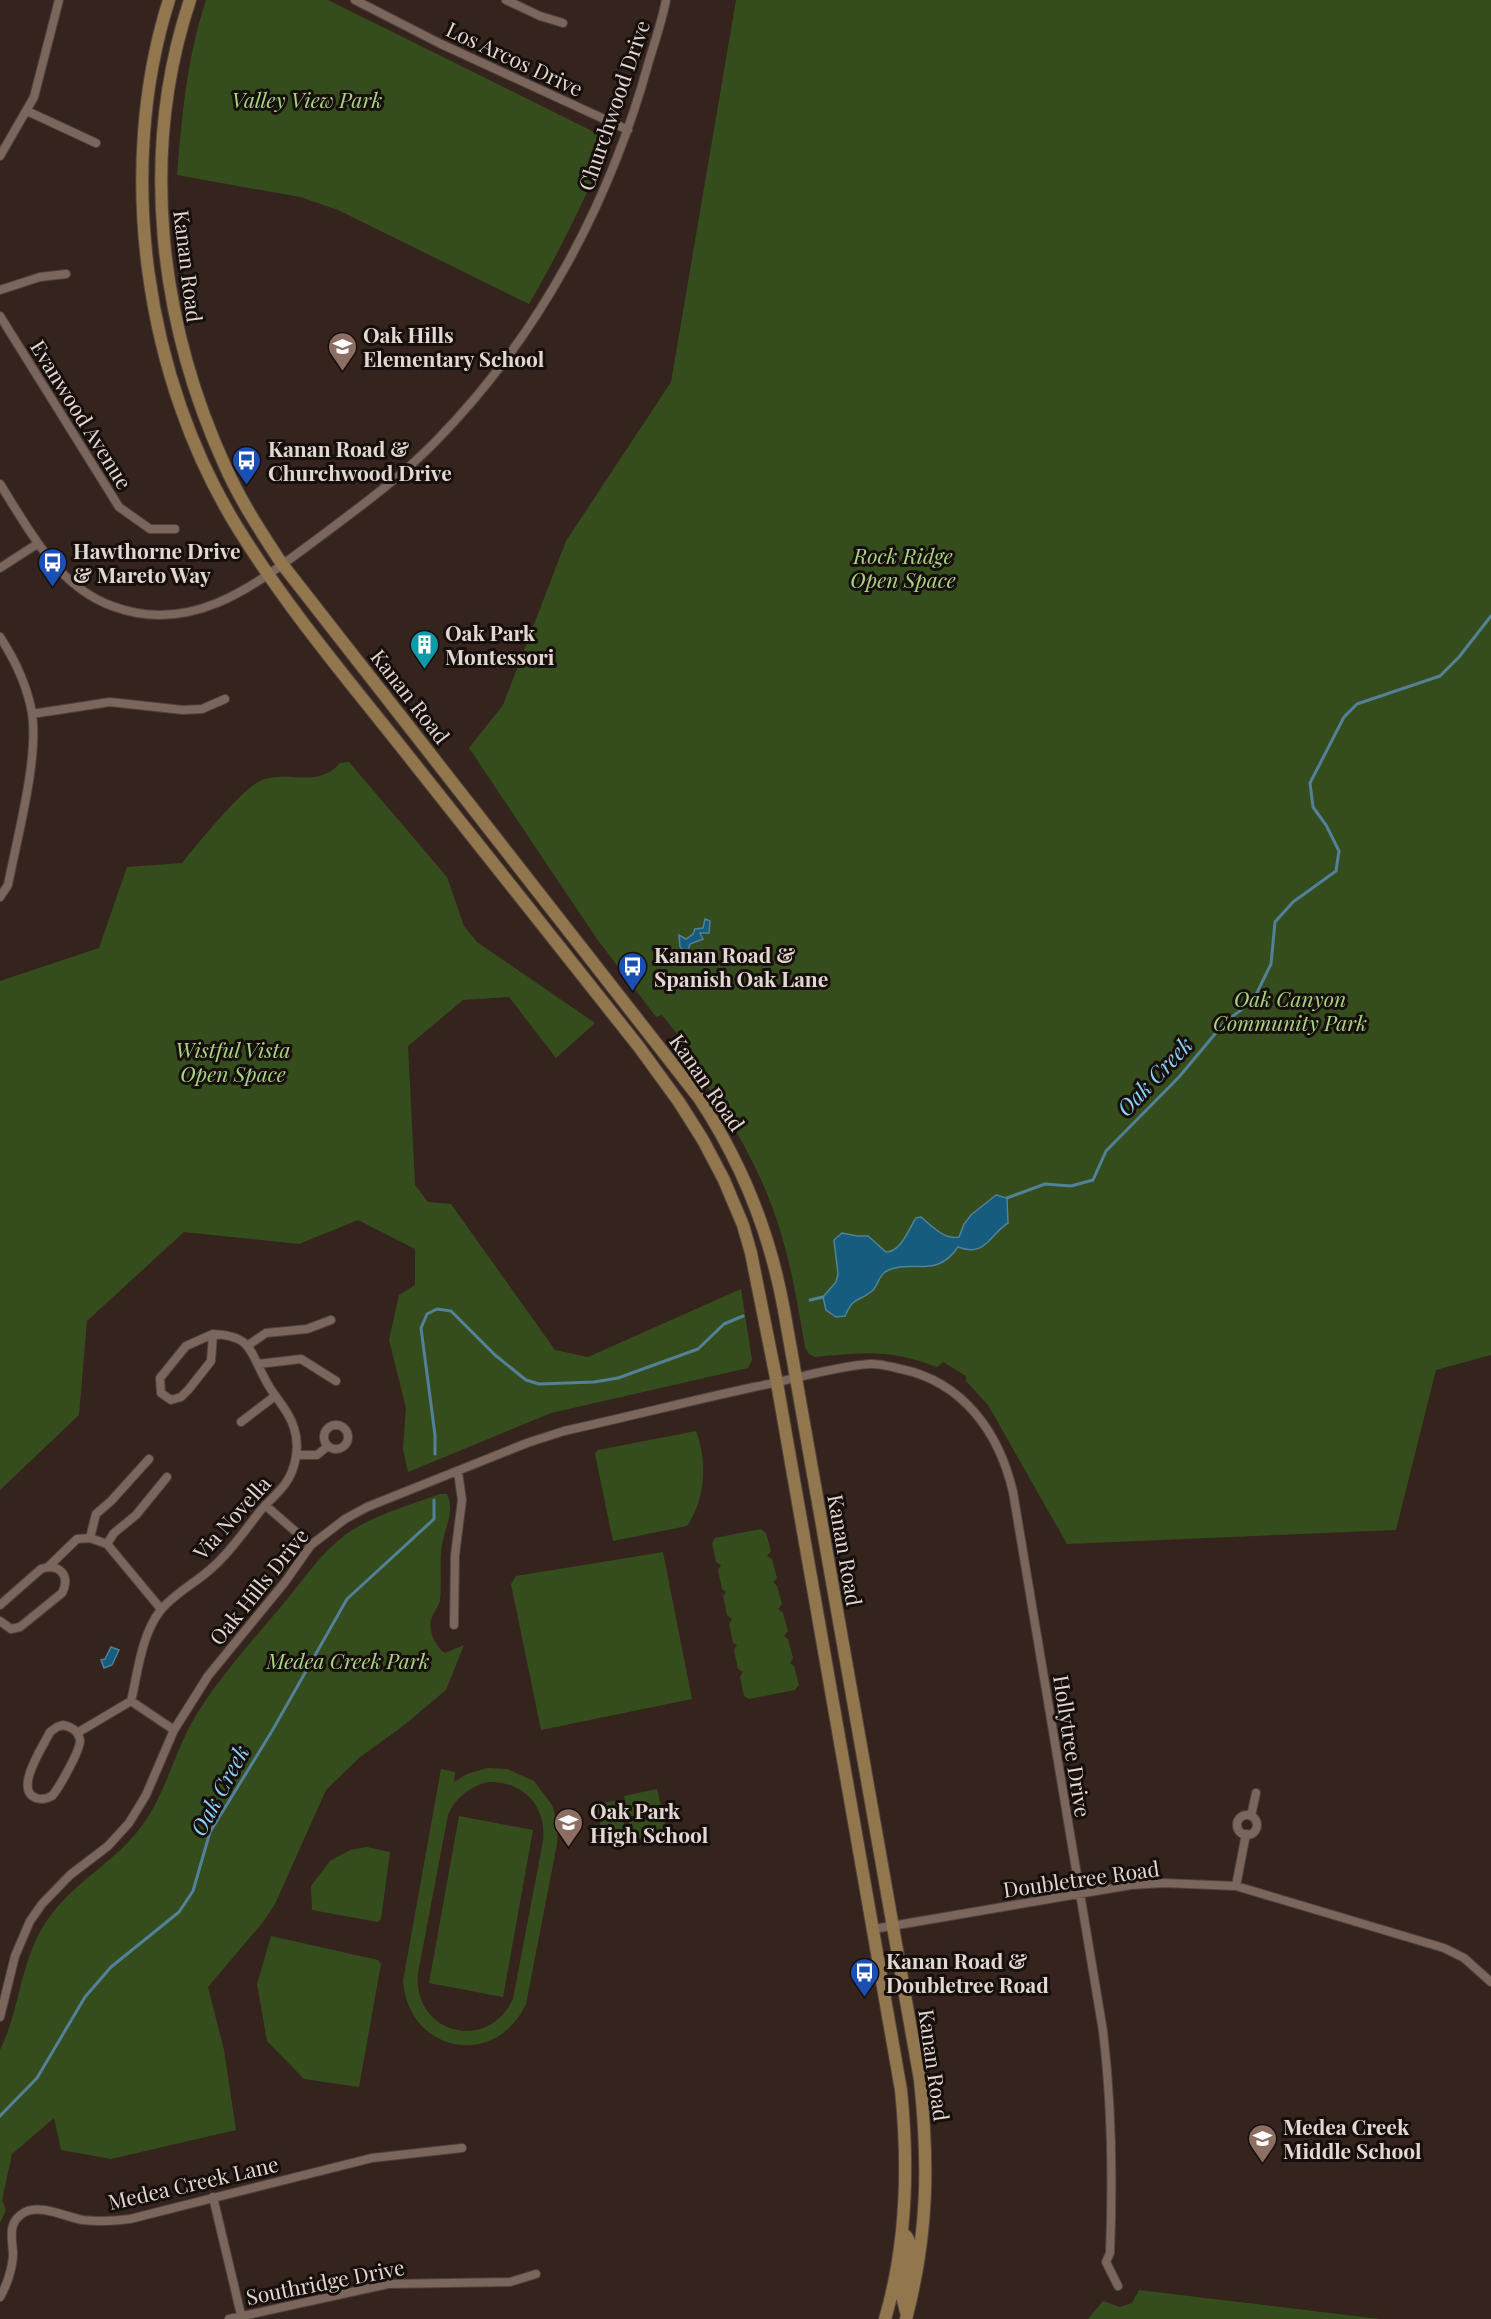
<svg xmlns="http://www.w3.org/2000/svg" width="1491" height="2319" viewBox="0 0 1491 2319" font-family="'Playfair Display',serif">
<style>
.green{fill:#354d1c;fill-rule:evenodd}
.water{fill:#155c7f;stroke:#528198;stroke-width:1.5}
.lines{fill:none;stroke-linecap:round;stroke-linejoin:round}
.stream{stroke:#528198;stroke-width:3}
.minor-casing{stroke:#4f423c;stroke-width:10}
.secondary-casing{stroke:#4f423c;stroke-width:14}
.minor{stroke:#7a665d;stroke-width:8}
.secondary{stroke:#91764e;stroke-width:12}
.labels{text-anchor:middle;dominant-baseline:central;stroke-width:6;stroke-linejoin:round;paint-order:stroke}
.street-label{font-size:21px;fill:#e2d7d2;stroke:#170f0c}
.park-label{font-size:21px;font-style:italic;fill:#a9d583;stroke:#170f0c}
.poi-label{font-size:21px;font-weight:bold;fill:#e2d7d2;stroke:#170f0c;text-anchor:start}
.water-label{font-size:22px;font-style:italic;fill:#8ad2fd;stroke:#170f0c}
</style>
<rect width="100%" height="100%" fill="#35241d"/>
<!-- green -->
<path class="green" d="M206,0H328L602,136L606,145L605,151C583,204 558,254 529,304L338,210L300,197L177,175C182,116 187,57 206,0Z
M736,0H1491V1355L1436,1370L1396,1530L1067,1544L988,1405L966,1381V1376L943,1362L937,1367C890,1349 864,1352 815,1357L809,1354L805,1347C798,1307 792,1268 780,1230C759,1161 719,1099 675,1042L678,1035L662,1015L656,1017L597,939L469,748L503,705L566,541L671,382Z
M349,762L447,877L464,926L477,942L595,1023L556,1058L509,997L463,1000L408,1046L415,1185L428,1202L451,1204L555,1350L588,1357L741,1289L752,1360L748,1368L551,1413L408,1472L403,1449L406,1408L389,1340L399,1295L415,1285V1249L358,1220L299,1244L184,1232L87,1321L79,1415L0,1490V981L99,948L127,867L182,863C199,843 241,789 262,780C288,770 318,789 340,763Z
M696,1431C707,1460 706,1496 689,1523L687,1526L613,1541L595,1454L598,1450Z
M440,1494H447C455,1509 445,1529 442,1544C439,1563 442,1582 440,1600C439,1607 434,1611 432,1617C427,1629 435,1647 445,1653L464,1645L446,1690L403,1726L360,1757L326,1790L275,1904L263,1922L208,1987L224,2050L236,2130L111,2159L61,2150L54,2118L12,2154L2,2200L6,2210L0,2223V2050C19,2012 20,1967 41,1930C67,1884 111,1867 141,1827C166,1794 174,1752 195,1717C220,1676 253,1640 284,1603C303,1580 321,1553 345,1535C373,1515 408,1506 440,1494Z
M761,1529L766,1533L771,1551L767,1556L772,1559L777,1578L773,1582L777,1586L782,1604L778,1609L783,1613L788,1631L784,1636L788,1639L793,1658L790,1663L794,1666L799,1685L795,1690L749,1699L744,1696L740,1677L743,1672L738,1669L734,1650L737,1645L733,1643L729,1624L732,1619L727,1615L723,1596L726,1592L722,1589L718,1570L721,1565L716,1562L712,1543L715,1538Z
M663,1552L692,1699L541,1730L511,1584L516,1576Z
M487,1768L507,1769L534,1781L552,1805L558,1824L557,1844L526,2004C495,2070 409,2053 403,1981L441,1769L455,1772L454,1782L467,1774ZM488,1782C523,1781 547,1806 543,1841L513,1999C487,2054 412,2033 418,1973L448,1815C456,1797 469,1787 488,1782Z
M657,1789L662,1810L628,1817L624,1796Z
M619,1800L627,1838L604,1843L596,1804Z
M663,1812L667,1833L632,1840L628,1819Z
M459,1816L533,1830L503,1997L429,1983Z
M367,1847L390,1852L381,1919L378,1922L312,1910L311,1886L330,1861L350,1850Z
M271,1936L378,1960L381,1964L359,2087L304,2079L267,2041L257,1984Z
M1139,2290L1380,2319H1382H1088L1103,2301L1120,2307L1132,2303Z"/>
<!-- water -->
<path class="water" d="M705,919L710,921L709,933H700L703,939L690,944L688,950H683L680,947L679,935L686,939L693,934L695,929L703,928Z
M996,1195L1007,1198L1008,1223C990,1234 986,1258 958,1247C935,1281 910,1257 885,1272C878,1277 878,1286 872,1291C858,1303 854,1295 845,1316L836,1317L826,1310L823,1297L836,1282L838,1274L834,1240L842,1233L857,1236H868L886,1252C901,1252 908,1230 916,1218L921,1217C932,1226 944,1240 959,1237L964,1224L971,1215Z
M111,1647L119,1650L112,1665L104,1668L101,1660L105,1659Z"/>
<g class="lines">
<!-- stream -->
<path class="stream" d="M1007,1198L1045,1184L1071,1186L1093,1180L1106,1151L1179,1077L1225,1022L1253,1001L1271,964L1275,922L1293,902L1336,871L1339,851L1326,825L1313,807L1310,783L1344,717L1357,704L1440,676L1459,657L1491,616
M810,1300L823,1297
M435,1454V1435L421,1328L427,1314L437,1309L451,1311L495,1355L526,1380L539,1384L594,1382L618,1378L698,1349L724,1324L743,1316
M0,2116L37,2078L85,1997L111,1967L179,1912L193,1891L210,1832L272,1731L347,1599L434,1519V1500"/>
<defs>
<path id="minor" d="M355,0L441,44L628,130
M506,0L540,16L563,23
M27,111L96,143
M0,156L34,97L59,0
M0,290L40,277L66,274
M0,316L119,507L150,529H175
M0,484C30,531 57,586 112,606C189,635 250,589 309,545C353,512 398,480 436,441C539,336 610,203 649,61C655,41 662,21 666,0
M0,568L37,544
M0,637C15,660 27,685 32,713C39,758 17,838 8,885L0,897
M32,714L110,702L183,710L202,709L225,699
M213,1334L211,1361L189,1389L181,1397L171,1400L161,1393L160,1378L186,1346Z
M247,1346L266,1333L307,1329L331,1320
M258,1364L301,1359L336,1381
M241,1422L275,1396
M324 1437a12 12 0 1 1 24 0a12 12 0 1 1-24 0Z
M296,1455H317L328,1446
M265,1505L311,1545
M90,1538L96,1514L111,1501L149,1459
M107,1544L114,1533L136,1515L167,1477
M49,1566L77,1539L90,1538L107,1544L161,1609
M0,1605L41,1569C59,1563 71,1575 62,1593L20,1627L11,1629L0,1621
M454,1625L455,1555L462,1500L458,1472
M131,1701C138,1672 141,1636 160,1611C174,1593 196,1583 213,1567C230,1552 243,1533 257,1515C265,1504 277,1495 285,1484C296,1469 300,1446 294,1428C289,1410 274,1397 266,1381C249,1350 252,1336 213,1334
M131,1701L174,1730
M63,1725C71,1727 78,1730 80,1740C81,1749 59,1788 52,1796C46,1799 40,1801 34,1797C15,1787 44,1745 50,1732L57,1727Z
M77,1733L131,1701
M1237 1825a10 10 0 1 1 20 0a10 10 0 1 1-20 0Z
M1251,1816L1256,1793
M1236,1886L1246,1834
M874,1929L1131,1885L1164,1883L1236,1886L1444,1948L1464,1958L1491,1982
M0,2017L15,1956L30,1921L42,1904L70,1875L108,1846L129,1823L146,1795L174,1730L208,1676L285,1582L311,1545L345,1519L367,1507L527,1443L564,1431C627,1417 690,1401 754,1387C792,1380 831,1367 869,1364C880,1363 891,1367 901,1369C963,1382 999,1432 1013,1492L1103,2031C1112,2106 1113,2178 1110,2253L1106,2262L1118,2286
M213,2197L242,2319
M0,2297C7,2285 13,2267 13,2253C12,2237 7,2222 25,2212C40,2204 66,2217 83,2220C99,2222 114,2221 130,2219L372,2158L462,2148
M229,2319L388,2284L510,2282L536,2274"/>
<path id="secondary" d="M169,0C115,170 145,380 239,530C288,609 349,681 406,753C483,851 561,949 639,1047L679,1102L703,1140L724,1180L743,1225L751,1253L777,1383L901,2090C909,2168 907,2244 885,2319
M190,0C139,153 159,321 225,466C240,500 261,532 282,564L699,1098C742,1163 770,1233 784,1310L920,2080C929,2165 928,2235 906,2319
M903,2233C920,2247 903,2274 902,2293C902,2299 905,2306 906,2312"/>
</defs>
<!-- minor casing -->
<use href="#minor" class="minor-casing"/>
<!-- secondary casing -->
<use href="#secondary" class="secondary-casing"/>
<!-- minor -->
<use href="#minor" class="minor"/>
<!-- secondary -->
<use href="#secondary" class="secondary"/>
</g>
<!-- icons -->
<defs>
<symbol id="school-pin" viewBox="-11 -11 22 30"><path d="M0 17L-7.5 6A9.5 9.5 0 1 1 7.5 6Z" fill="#8d6e63" stroke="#170f0c"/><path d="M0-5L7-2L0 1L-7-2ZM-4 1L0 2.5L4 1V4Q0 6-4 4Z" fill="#fff"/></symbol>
<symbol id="bus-pin" viewBox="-11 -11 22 30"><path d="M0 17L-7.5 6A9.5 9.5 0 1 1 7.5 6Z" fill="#1a4fb4" stroke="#170f0c"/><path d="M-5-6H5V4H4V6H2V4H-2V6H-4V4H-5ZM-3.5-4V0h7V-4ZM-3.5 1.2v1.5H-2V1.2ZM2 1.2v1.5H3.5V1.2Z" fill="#fff"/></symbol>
<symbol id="building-pin" viewBox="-11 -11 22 30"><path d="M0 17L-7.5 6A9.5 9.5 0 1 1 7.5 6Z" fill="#0f9aa8" stroke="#170f0c"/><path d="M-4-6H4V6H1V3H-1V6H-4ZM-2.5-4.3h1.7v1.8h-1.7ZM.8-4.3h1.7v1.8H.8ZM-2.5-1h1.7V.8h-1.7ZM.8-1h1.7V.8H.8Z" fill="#fff"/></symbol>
</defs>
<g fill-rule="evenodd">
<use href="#school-pin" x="326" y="330" width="33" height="45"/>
<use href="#bus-pin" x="230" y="444" width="33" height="45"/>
<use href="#bus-pin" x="36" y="546" width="33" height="45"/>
<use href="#building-pin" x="408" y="628" width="33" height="45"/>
<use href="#bus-pin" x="616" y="950" width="33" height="45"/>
<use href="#school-pin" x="552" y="1806" width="33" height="45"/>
<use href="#bus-pin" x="848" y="1956" width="33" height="45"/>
<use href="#school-pin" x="1246" y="2122" width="33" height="45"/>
</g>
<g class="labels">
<!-- street labels -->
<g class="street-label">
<text transform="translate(515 58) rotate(25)">Los Arcos Drive</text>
<text transform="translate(613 105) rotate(-71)">Churchwood Drive</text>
<text transform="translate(189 266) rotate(83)">Kanan Road</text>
<text transform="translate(82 414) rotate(58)">Evanwood Avenue</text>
<text transform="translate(411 696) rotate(52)">Kanan Road</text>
<text transform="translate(708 1082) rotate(55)">Kanan Road</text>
<text transform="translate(231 1517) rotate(-48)">Via Novella</text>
<text transform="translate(846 1550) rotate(80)">Kanan Road</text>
<text transform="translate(258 1586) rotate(-51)">Oak Hills Drive</text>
<text transform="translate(1073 1746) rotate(81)">Hollytree Drive</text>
<text transform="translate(1081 1878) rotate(-8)">Doubletree Road</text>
<text transform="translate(935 2065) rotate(82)">Kanan Road</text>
<text transform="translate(193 2182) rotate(-13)">Medea Creek Lane</text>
<text transform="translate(325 2281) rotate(-11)">Southridge Drive</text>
</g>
<!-- park labels -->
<g class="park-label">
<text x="307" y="99">Valley View Park</text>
<text x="903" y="555">Rock Ridge<tspan x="903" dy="24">Open Space</tspan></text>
<text x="1290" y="998">Oak Canyon<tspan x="1290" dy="24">Community Park</tspan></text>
<text x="233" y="1049">Wistful Vista<tspan x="233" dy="24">Open Space</tspan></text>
<text x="348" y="1660">Medea Creek Park</text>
</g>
<!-- poi labels -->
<g class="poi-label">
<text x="363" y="334">Oak Hills<tspan x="363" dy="24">Elementary School</tspan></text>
<text x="268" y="448">Kanan Road &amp;<tspan x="268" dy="24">Churchwood Drive</tspan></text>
<text x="73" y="550">Hawthorne Drive<tspan x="73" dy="24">&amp; Mareto Way</tspan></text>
<text x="445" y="632">Oak Park<tspan x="445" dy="24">Montessori</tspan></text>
<text x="654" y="954">Kanan Road &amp;<tspan x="654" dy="24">Spanish Oak Lane</tspan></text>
<text x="590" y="1810">Oak Park<tspan x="590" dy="24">High School</tspan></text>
<text x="886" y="1960">Kanan Road &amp;<tspan x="886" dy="24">Doubletree Road</tspan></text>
<text x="1283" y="2126">Medea Creek<tspan x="1283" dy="24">Middle School</tspan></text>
</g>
<!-- water labels -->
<g class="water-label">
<text transform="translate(1154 1076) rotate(-47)">Oak Creek</text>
<text transform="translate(219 1790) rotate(-62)">Oak Creek</text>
</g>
</g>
</svg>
